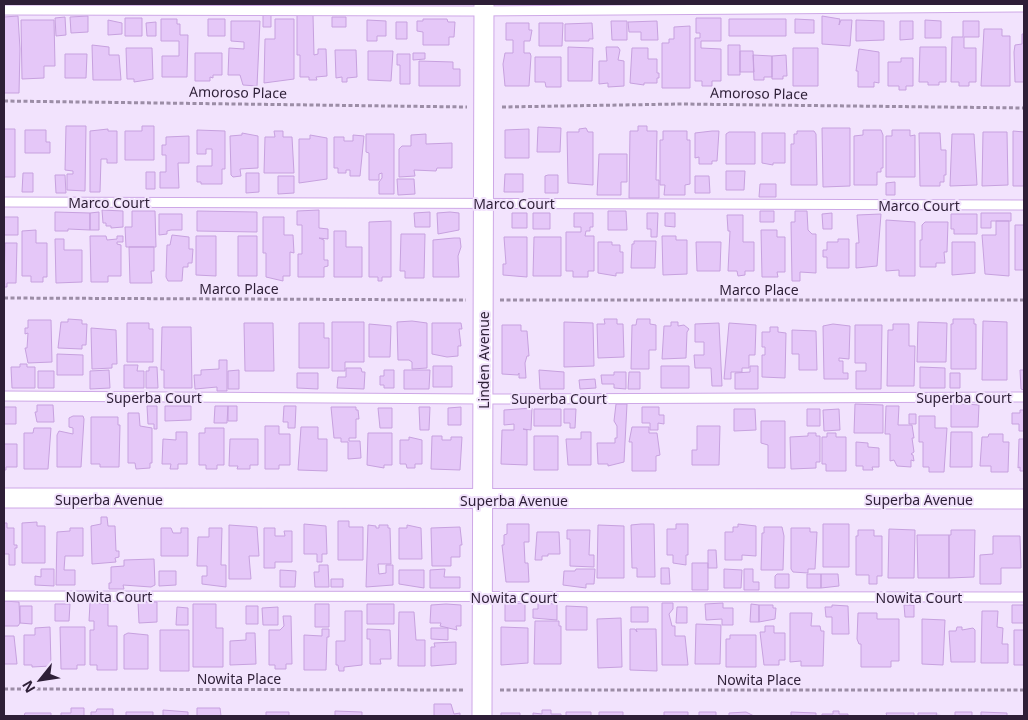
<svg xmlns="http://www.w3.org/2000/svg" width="1028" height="720" viewBox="0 0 1028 720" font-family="'Noto Sans',sans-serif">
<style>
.building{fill:#e5c7f8;stroke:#c7a1df}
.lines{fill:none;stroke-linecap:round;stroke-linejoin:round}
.lane-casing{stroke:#cea8e7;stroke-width:11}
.street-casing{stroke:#cea8e7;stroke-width:21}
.path{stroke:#9c8da6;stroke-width:3;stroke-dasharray:4 2.5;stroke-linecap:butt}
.lane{stroke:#fff;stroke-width:9}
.street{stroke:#fff;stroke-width:19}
.labels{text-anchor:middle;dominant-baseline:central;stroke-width:4;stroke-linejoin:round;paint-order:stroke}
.street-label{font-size:14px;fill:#2e1f37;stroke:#f2e3fd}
</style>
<rect width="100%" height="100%" fill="#f2e3fd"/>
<!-- building -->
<path class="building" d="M263,14H271V27H263Z
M297,15H313L314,55L318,54V49H326L327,76L316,77L317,80H309V77H300V55H297Z
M18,16L20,49L19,93H4V17Z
M88,16V32L71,33L70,17Z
M822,16L840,19L839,25L841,20H852L850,46L822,44Z
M65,17L66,35L56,36L55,18Z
M332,17H346V27H332Z
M125,18H142V36H125Z
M696,18H721V41H701V48L721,49V81H712V86H702V81H695V38H700V33H696Z
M161,19H177V24H180V35H188L187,77H162V56H179V41H161Z
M208,19H225V36H208Z
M275,19H294V79L264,83L265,39H275Z
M423,19H447L448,22H455L454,37H449V45H423V32L417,31V21H423Z
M729,19H786V36H729Z
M795,19L814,20V33H795Z
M21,20H54L55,66H44V78L22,79Z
M108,20L122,23V34L108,35Z
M367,20L386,21V36H377V41H367Z
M856,20L884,21V40L856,41Z
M925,20L941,21V38H925Z
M231,21H260L257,86L243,85L240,75H228L229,48L244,49V42L231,41Z
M611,21H627V40H612Z
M657,21L658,40H641V32H629L628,22Z
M900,21H913V39L900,40Z
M963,21H979V37H964V48H976V82H969V86H959V82H951L952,37H963Z
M156,22V36H147L146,23Z
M396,22H407V39H396Z
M506,23H529V30H532L530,41H524V53H530L531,56L529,86H505L503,64L505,53H513V40H506Z
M539,23H563L562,46H539Z
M592,23L593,39H589V41H565V24Z
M690,26V88H662V43H669V39H674V27Z
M984,29H1002V36H1010V86H981Z
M1022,34H1024V82H1015L1014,52L1015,45L1022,44Z
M92,45L109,47V55H119L121,80H93Z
M728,45H740V75H728Z
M568,47L593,48L592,81H568Z
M606,47H618L620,50L618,60L624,61V86L608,87V83L599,84V61H607Z
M920,47H946V82H939V85H928V82H919Z
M126,48H152L153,79L134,82V79H127Z
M632,48H648V59H657V73H659V78H657V83H644V85L630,83Z
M793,48H818V86H793Z
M859,49L879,52V83L874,82V87H858V71H856Z
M335,50H356L357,77L347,78V82H342V77L336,78Z
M368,51H393L391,81L368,80Z
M740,51H753L754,72H740Z
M195,53H222V75H213V78L210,77V81H195Z
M413,53H425V59L413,60Z
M65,54H87L86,78H65Z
M397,54H410V84H400V65H397Z
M753,55L772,56V77H764V80H754Z
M786,55L787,76H783V79H772V56Z
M535,57H561V87H546L545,82H535Z
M901,58H913V86H906V90H899V86H888V62H901Z
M419,61L453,62V69H460V86H419Z
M66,126H86L85,191L67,190V174H73V171L65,170Z
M142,126H154V160H125V131H142Z
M638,126H647V131H657L656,180H659V198H629L630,131H638Z
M538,127L561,128L560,152H537Z
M586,128L588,132H593V185L568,183L567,132H579V129Z
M822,128H850V186L823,187Z
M4,129H15V177H4Z
M108,129V131H117V163H107V159H101L100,192H90V131Z
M529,129V158H505V130Z
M25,130H46V142H50V153H25Z
M197,130L225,131V169H222V184H201V182H197V166H212V149H206V154H197Z
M863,130H881L883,135V168H881V172H877V185H854V136L863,135Z
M892,130H910V136L915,135V177H886V136H892Z
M274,131H283V137H292L294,173H264L265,137H275Z
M663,131H687V140H690V184L685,185V195H664L665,185H660V140H663Z
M712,131H719L717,161H712V164H699V157L695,158V133Z
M797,131H814L816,134L817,185H791V144H794V134H797Z
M1013,131L1024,132V186H1013Z
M729,132H755V164H726V134Z
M983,132H1007L1008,185L982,186Z
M242,133L258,136V168L240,169L241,176L233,177L231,175L230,136L242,135Z
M762,133H785V163H773V165L762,163Z
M919,133H940L941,150H946V175H944V182H940V186H920Z
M366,134H394V194H379V182L382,178V173L379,174V180H369V153L366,152Z
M426,134V144L452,143V168H437L436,171L414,170L415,176L399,177V149L402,146H411V135Z
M952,134H974L977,185L950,186Z
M310,135L327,138V179L299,183V139H310Z
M353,135L364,136L360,176H350V170H346V173H338V168H334V137H344V141H353Z
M189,136V163H178L179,188H160V172H166V155H162V145H166V137Z
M599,154H627V182H621V195H597Z
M726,171H745L744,190H726Z
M146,172H155V189H146Z
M23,173H33V192H22Z
M246,173H259V192L246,193Z
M505,174H523V192H504Z
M55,175H65L66,193H56Z
M548,175H558V193H545V176Z
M278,176H294V193L278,194Z
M695,176H709L710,193H695Z
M397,179H414L415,194L398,195Z
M895,182V195H886V183Z
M760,184H776V197H759Z
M102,210L123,211V227L111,228V226H106V223H103Z
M319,210V228L328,229V239L319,238L324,240V260H328V266L324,267V277H298V254H302V225H297V211Z
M132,211H155L156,247H126L125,227H132Z
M197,211L257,212V232L197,231Z
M608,211H626L627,230H608Z
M760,211H774V222H760Z
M795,211H807L808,230L812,234H816V273L800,272V281H792L791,222H795Z
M55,212L90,213V230L68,229V231H55Z
M99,212V230H90V213Z
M430,212V227H415L414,213Z
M450,212L459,213V230L438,234L437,213Z
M512,213H527V228H512Z
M533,213H550V229H533Z
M574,213H593V227H590V231H586L585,236H594V271H588V277H573V271H566V232H581V227H574Z
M647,213H658L657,237H651V229H647Z
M665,213H675V227L665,226Z
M832,213V229H823L822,214Z
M981,213H1011V221H991V228H981Z
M159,214H182V230H171L167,231V234L159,235Z
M881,214L877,266L856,268V243H859L857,215Z
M951,214H977V234H954V229H951Z
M727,215H743V242H754V271H745V275L738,276L737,271H728L730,231H728Z
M4,217H18V235H4Z
M263,217H284V235H293L294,253L290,252V276H283V281L266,277V253H263Z
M886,220L915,222V276H899V270L886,271Z
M391,221V277H382V281H378V277H369V222Z
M996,221H1009V276L985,274L982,235H996Z
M925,222H948L947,252H944L945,263H936V267H920V240H922V225Z
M1015,225H1024V276V270H1015Z
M36,230V243H47V277H43V282H31V276H22V231Z
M761,230H777V237H785V272H777L778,277H762Z
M334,231H346V247H362V277H334Z
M401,234H425L424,278H405V271H400Z
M172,235L189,237V249H193L192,263H188V267H183L182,281H168L166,277L167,245H170Z
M90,236H106L107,240L117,239V236H123V242H117V244L121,245V276H108V282H91Z
M196,236H216V276L196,275Z
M238,236H257V276H238Z
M662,236H676V240H687V274L663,275Z
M504,237H527V277L503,275V264H506Z
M534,237H561V276H533Z
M454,238H460L461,247L458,256L459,277H433V240Z
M55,239H64V250H82V282L56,283Z
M838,239H849V268H827V257H823V250H827V242H838Z
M634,241H656L655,268H631L632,244H634Z
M598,242H612V245H620V252H623V273H616V276L598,273Z
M696,242H721L720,271H697Z
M952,242H975V273L952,275Z
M5,243H17L16,283H7V287H4Z
M129,247H154V271H151L152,283H130Z
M68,319L82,320V324H87L86,345H82V349L58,348L61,322H68Z
M604,319H617V324H623L624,357L598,358L597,324H605Z
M637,319H650V324L656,325V350H649V369H631L632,325H636Z
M953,319H974V324H976V369H951V324H953Z
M28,320H51L52,362L28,363L25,348H27L28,333L25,334V328H28Z
M412,321L427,323V368L412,369V362L409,360H398L397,322Z
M983,321L1007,322V380H982Z
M332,322H364V362H345V371H332Z
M564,322L593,323L594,366L564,367Z
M671,322H678V326L684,325L689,329L687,332L686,358L662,359L664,326H671Z
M918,322L947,323L946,362H917Z
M127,323H149V329H153V362H127Z
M244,323H273L274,371H245Z
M299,323H324V338H329V368H299Z
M432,323H461L462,329H459L461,346H458V356L447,357L432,354Z
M719,323L722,386H712L711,368H695L694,355H704V342H695V324Z
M729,323L756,325L755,355H749V368H742V372H731V379H724Z
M369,324L391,326L390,357H369Z
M833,324L850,326L849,359L839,358V361H843V373H848V379H824L823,326Z
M893,324H909V346H915L914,386H887L888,330H893Z
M502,325H521V331H527L529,356H527L525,363L526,378H519V373L518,375L502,374Z
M855,325H882L881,389H856V371H866V363H855Z
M162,327H191L192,388H164V370H161Z
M770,327H778V332L786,333L785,378L762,377V355H765V347H762V332H770Z
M91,328L116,330L117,364H112V368L92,369Z
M792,330L816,331L817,370H799V354H792Z
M57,354L83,355V375H57Z
M219,360H227V391H217V387L195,389L194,375H201V370L219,369Z
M20,364H27V367H35V388H12L11,367H20Z
M124,365H138L137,371H144V388H124Z
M433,366H452V387H433Z
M661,366H689V388H661Z
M750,366H758V389H735V373L750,372Z
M149,367H157L158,388H146V371H149Z
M920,367L945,368V388H920Z
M346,368H361L362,372H365L364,389L337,388L338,377H346Z
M109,370L110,388L90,389V371Z
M239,370V389H228V371Z
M384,370H394V388H384V385H380V376H384Z
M404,370H430L429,389H404Z
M539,370L564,372V389H540Z
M1020,370H1024V390L1021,389Z
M38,371H54V388H38Z
M614,372H626V389L614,388V384H602L601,375H614Z
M629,372H640V389H628Z
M297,373H318V389L297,388Z
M950,373H960V388H950Z
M595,379L596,388L580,389L579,380Z
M951,403L979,405L978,427H951Z
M616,404H627L624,462L608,466V464H598L597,443H615V438H617V426L614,421Z
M855,404L883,405V433H854Z
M37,405H53L54,422H37L35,412H37Z
M147,406H157V429H154V424H148Z
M165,406H191V420L165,421Z
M215,406H228L227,423H214Z
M228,406H237V421H228Z
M284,406H296L295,428H288V422H283Z
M886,406H899L898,425H912L914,438H912L914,452L911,454L913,455L914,461L911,460V467L897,466L894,460L890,461V434H885Z
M4,407H16V424H4Z
M331,407H356V410H358L359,419H356V438H349V441H360L361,458L348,459V442H341V438H334Z
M419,407H430L429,430H420Z
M461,407V425H448V408Z
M642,407H659V415H664V424L658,423V430H650V423H642Z
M378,408H392V428H380Z
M532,408L531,430L523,429L527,430V465L501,464L502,430H514V424L504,425V410Z
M534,409H561V426H534Z
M564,409H576L575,428H570V423H564Z
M734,409H755L756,430L734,431Z
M807,409H820V426H807Z
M839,409L840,430L824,431L823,410Z
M1020,410H1024V431H1019V424H1012V413H1020Z
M128,413H139L140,426L152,428V463H150V468L136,469L135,463H128Z
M909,414H916V424H909Z
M73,416H83L84,419L81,467H57V435L59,431L73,434V428L69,427V418Z
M919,416H935V428H947L944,472H929V467H923V442H919Z
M91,417H118V425H120L119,467H100V464H91Z
M761,421H785V468H768V445L761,443Z
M265,426H279V434H290V465H279V469H265Z
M697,426H720L719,465H692V450H697Z
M301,427H318V439H327V471L298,470Z
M632,427H649V433H657L660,455L656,456V471H632V442H629Z
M34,428H51L48,469H24V433H33Z
M205,428H224V465H217V469H206V465H199V433H205Z
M176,432H187V464H178V469H170L171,464H162L163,439L176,440Z
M581,432H591V465H568L566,439H581Z
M951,432H972V467H950Z
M368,433H392V465H384V468L367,465Z
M808,433H816V436H820V462H816V468L791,469L790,437L808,436Z
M827,433H836V437H846V471H826V464H822V437H827Z
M989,434H1003V442H1009L1008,472H991V466H980L982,437H988Z
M432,436H442V440H451V437H462L460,470L431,469Z
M534,436H558V470H534Z
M409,437L422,440V464H415V468H407L406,464H400V440H409Z
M230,439H258V465H250V469H237L238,466H229Z
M1019,439H1024V471H1020V467L1018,468Z
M856,442L868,443V447L879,448V467H872L873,470H863V466H856Z
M4,444H17V467H6V470H4Z
M101,517H107L108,526H115L116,551H119V557L115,558L116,562L92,564L91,526L101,524Z
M338,521H349V527H363V560H338Z
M37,522V526H45V563H22V523Z
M4,523H7V528H14V545H17V548H15V565H9V554H4Z
M304,524L326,526L327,554H322V562H317V554H304Z
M507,524H529V542H524L525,563H528L529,582H506L502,545H504V535L507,534Z
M641,524H654L655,577H637V568H632L631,525Z
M676,524H688V555H686V565L673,563V555H667V529H676Z
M738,524L756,526V556L742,555V560H725V532H733V527H738Z
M823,524H849V567H823Z
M229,525L257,527L259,556H249L251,579H229Z
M368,525L376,526V528H379V525H388V528H390L391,564H378L379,574L386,573V565H393V585L366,587Z
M407,525L421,528L422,559H399V528H407Z
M598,525L624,526V578H597Z
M460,527L462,545H460V557H451V566H432L431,528Z
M764,527H782L784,536L783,570H761L762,533H764Z
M70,528H83V556H65L64,570H75V585H56L57,532L70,531Z
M161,528H171L173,533H181V528H188V556H161Z
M209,528H222L221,565H226V587L202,584V576H207V566H197L198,537H209Z
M264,528H275V536H285L284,531H292V562H275V568H264Z
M791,528H810V532H817L815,569H808V573L793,572L791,569Z
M889,529L915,530L914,578H888Z
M567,530H590L589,555H594V567L570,566V539H567Z
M858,530H874V536H882V576H877V584H869V575H856V536H858Z
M951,530H975L974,577L949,578V535H951Z
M537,532H559L560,554H548V556H542V560H535Z
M917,535H949V578H918Z
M993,536H1020L1021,568H1001V584H980V555L993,554Z
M708,550H716L717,568H708Z
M154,559L155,585L151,587L123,585L124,589H109V583H111V567L124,566V560Z
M692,563H708V590H692Z
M319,565H328L329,587H315L314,572H319Z
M661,568H669L670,584H661Z
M41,569H54V586L35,585V576L41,577Z
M445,569L444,577H460V588H430V570Z
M576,569H595L594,584H586V588L563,585L564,571H575Z
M724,569L742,570L741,588H724Z
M744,569H753V582H759V590H744Z
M280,570L296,571L295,587H280Z
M399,570H424V588L399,584Z
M159,571H176V585L159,586Z
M777,574H789V588H775V576Z
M807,574H821V588H807Z
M821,574H838L839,586L821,588Z
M331,579H343V587H331Z
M4,601L19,602L20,623L18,626H4Z
M138,602H157V622L139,623Z
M90,603L108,604V626H117V670H97V665H90V630H94V621H89Z
M525,603V621H505V604Z
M538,603L557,604V620L533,618V609H538Z
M662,603H673V609L669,614L672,626H675V636H685L688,665H662Z
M723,603V608H733V625H722V619L706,620L705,604Z
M55,604H70L69,621H55Z
M193,604H216V628H223V667H193Z
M315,604H329V627H315Z
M367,604H394V624H367Z
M446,604L461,605V626H456L457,630L440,626L441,623H430L431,605Z
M751,604L759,605V622H750Z
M759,605H773V608H776L775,619L759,622Z
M832,605L848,606L849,634H832V617H826L825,607H832Z
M904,605H914V617H905Z
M1012,605H1024V623H1012Z
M20,606H32V624L20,623Z
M246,606H258V624H246Z
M566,606L587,607V630H566Z
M177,607L188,608V625H176Z
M278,607V625H263L262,608Z
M631,607H648V622H631Z
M677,607H687V623H676Z
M345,611H362V665L344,667V671H339L338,665H336V641H345Z
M982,611H998L997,627L1003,628L1002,644H1008V663H981Z
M399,612H414L416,640H425V666H398Z
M790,613H812L811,626H820L821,631H824L823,666H801V661L790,662Z
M858,613H877V619H899V661H891V667H861V644H859L857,639Z
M283,616H291L292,664H286V669H275V665H269V630H280L284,626Z
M621,618L622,667L598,668L597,619Z
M922,619L945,620L943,665L922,664Z
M535,621H559V626H561V664H534Z
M696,624L721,625L720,664H695Z
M765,626H774V633H785V660H779V665H764L760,632H765Z
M50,627L51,666L32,667V665H24V635H35V628Z
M60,627H85V665H77V669H61Z
M501,627L528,628V663L501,665Z
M957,627H962V630L973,628L975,630V662H951L949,631H956Z
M431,628H448V640L431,639Z
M322,629H329V637H327L326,670H304V635L322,636Z
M367,629L390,630L391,659H380L381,664H370V639H367Z
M630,629H635L637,632L636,629H656L657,671L630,670Z
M160,630H189V671H160Z
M1014,630H1024V665H1014Z
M128,633L148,635V669H124V635Z
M246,633H255L256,664L230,665V641L246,640Z
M730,635H756V667H726V639H730Z
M4,636H14L17,664H4Z
M456,642V664L431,666V647H435L434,643Z
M434,704H451L454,714L460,713V716H434Z
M71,708H84V716H61V713H71Z
M197,708H220L221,716H226H197Z
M97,709H113V716H91V712H96Z
M163,710L188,712V716H163Z
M542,710H551V714H561V716H533V713L542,714Z
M335,711L362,712V716H335Z
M833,711H839V714H848V716H822V714H833Z
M126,712H153V716H126Z
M266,712H289V716H266Z
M566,712H591V716H566Z
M599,712H623V716H599Z
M664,712H688V716H664Z
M699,712H716V716H699Z
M746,712L754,716H729V713Z
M791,712L816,713V716H791Z
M955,712H972V716H955Z
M981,712L1007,713V716H981Z
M25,713H51V716H24Z
M501,713H520V716H526H501Z
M886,713H914V716H887Z
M918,713H937L936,715L946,716H918Z"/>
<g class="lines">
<defs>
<path id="lane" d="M4,10L471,11L1024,7
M4,202L1024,205
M4,396L483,399L1024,397
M4,596L1024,597"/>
<path id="street" d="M4,498L1024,499
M482,716L484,4"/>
</defs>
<!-- lane casing -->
<use href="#lane" class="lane-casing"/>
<!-- street casing -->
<use href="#street" class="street-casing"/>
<!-- path -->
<path class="path" d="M4,101L467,107
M502,107L680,104L1024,108
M4,298L466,300
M500,300H1024
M4,689L465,690
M500,690H1024"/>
<!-- lane -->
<use href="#lane" class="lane"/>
<!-- street -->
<use href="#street" class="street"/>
</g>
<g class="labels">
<!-- street labels -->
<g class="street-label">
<text transform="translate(238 92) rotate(1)">Amoroso Place</text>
<text transform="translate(759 93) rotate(1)">Amoroso Place</text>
<text x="109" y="202">Marco Court</text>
<text x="514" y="203">Marco Court</text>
<text x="919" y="205">Marco Court</text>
<text x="239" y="288">Marco Place</text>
<text x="759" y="289">Marco Place</text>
<text transform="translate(483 360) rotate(-90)">Linden Avenue</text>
<text x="154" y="397">Superba Court</text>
<text x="964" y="397">Superba Court</text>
<text x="559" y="398">Superba Court</text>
<text x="109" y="499">Superba Avenue</text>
<text x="919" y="499">Superba Avenue</text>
<text x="514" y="500">Superba Avenue</text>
<text x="109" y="596">Nowita Court</text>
<text x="514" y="597">Nowita Court</text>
<text x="919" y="597">Nowita Court</text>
<text x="239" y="678">Nowita Place</text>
<text x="759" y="679">Nowita Place</text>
</g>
</g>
<!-- border -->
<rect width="1028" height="720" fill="none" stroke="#2e1f37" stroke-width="10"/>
<!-- north arrow -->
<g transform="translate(40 680) rotate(240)" stroke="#f2e3fd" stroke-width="4" paint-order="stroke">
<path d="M0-4L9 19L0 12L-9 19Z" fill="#2e1f37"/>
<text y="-8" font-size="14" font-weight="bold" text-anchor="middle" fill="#2e1f37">N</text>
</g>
</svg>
